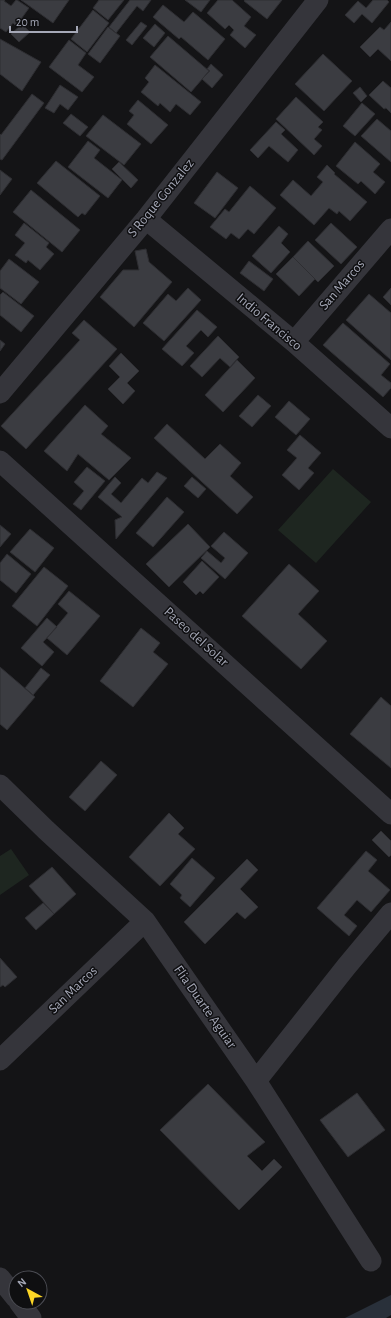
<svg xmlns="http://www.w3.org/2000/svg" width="391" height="1318" viewBox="0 0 391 1318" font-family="'Alegreya Sans',sans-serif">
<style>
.green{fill:#1e2620}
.water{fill:#29303a}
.building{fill:#3b3c41;stroke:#2e2e32}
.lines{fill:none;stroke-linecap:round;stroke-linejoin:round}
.street{stroke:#35353b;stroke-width:21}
.labels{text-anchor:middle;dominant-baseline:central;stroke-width:3;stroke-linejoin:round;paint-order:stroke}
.street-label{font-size:14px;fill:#a5a8b7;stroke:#0f0f11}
</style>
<rect width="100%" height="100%" fill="#141416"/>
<!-- green -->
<path class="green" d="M333,469L371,502L316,563L278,530Z
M11,849L29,875L0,895V856Z"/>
<!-- water -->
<path class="water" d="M391,1295V1315L386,1318H345Z"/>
<!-- building -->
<path class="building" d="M0,0H5L4,1L11,6L16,0H17L29,8L16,26L13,23L6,32L0,28Z
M21,0H69L53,23Z
M99,0H124L108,20L93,8Z
M130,0H151L143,11L137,6L116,33L109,27Z
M185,0H210L201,12Z
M218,0H232L251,17L244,26L256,35L245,48L230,35L234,30L229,25L225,29L207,13Z
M245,0H282L267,19L244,1Z
M373,0H387L389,2L372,23L362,14L354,23L345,15L358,1L366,8Z
M163,5L184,22L193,12L225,39L208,60L181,37L179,39L153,17Z
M93,10L109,23L87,52L71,39Z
M141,22L147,26L132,45L126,40Z
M391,22V61L378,49L370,57L360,47L380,27L384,30Z
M22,24L30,32L19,42L11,34Z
M155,24L165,33L154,47L143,38Z
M108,27L120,36L100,63L88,54Z
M168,36L209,71L191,92L150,57Z
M0,39L41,62L22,91L0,74Z
M69,40L86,53L78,65L94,77L82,92L49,67Z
M323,54L352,81L324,111L295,84Z
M211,64L223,75L212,88L202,79L210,71L207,69Z
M155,65L201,102L190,115L176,104L170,112L160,103L158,106L141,92L149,82L145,78Z
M383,81L391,88V113L386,108L384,109L369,95Z
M60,85L78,97L68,110L60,104L54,113L45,108Z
M360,87L367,96L361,102L353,93Z
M32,94L44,103L2,160L0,159V134L1,135Z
M296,97L323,122L318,127L322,130L314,139L322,146L314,155L276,119Z
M138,100L168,125L151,144L127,124L134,115L129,111Z
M362,103L375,114L355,136L343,126Z
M71,114L88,127L80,136L63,123Z
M103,115L141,144L124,165L86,136Z
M377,119L391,131V162L361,136Z
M276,122L285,130L281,134L298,150L288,162L269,146L258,158L250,150Z
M88,141L100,150L94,158L122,180L108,198L68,167Z
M355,142L380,164L373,172L385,182L375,194L361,181L358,184L336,166Z
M56,161L100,196L85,215L82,213L78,217L37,183Z
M119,162L138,180L131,188L112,169Z
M327,165L335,173L334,174L367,202L350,221L339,211L337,214L329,208L314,225L280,195L293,180L311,196L323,182L317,177Z
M0,170L12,179L0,195Z
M217,172L238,188L215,218L194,203Z
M250,186L276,208L254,234L248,229L239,239L231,233L226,239L210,227L225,209L229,212Z
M31,190L80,230L62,252L13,212Z
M24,223L49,243L46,247L54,254L40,270L28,260L26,263L15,255L25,243L15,235Z
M331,223L357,247L341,264L315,240Z
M279,226L288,234L281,243L290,252L271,273L252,256Z
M308,241L334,266L318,282L293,257Z
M146,249L149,262L172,282L134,327L100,297L123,270H139L135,251Z
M293,257L315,279L299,296L276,274Z
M9,259L39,282L21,304L0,288V271Z
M249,261L273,279L264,291L240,273Z
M188,288L201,300L164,341L143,323L168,294L176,301Z
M391,288V305L383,297Z
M3,292L34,316L21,332L0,315V295Z
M369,294L391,313V360L346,320Z
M197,310L217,327L208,337L201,330L186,346L194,353L182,366L162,349Z
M84,320L117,349L26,449L1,426L80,340L72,333Z
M343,323L390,364L381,375L391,383V388L383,397L323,345Z
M218,336L239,357L230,367L220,358L202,377L190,366Z
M0,340L5,344L0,351Z
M121,353L139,371L127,383L135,391L123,404L108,389L120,377L109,366Z
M237,360L255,378L223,412L205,395Z
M258,395L271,406L252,427L239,416Z
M289,401L310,419L296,435L275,417Z
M85,405L108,426L101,434L131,458L109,480L78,454L67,471L44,451Z
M167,424L205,459L220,444L241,463L230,476L253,497L237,514L154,438Z
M300,435L321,453L308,468L314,473L299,490L282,475L297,458L287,450Z
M87,467L105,481L81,510L73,504L84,491L74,482Z
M157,472L167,478L116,539L115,520L122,517L98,497L115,477L121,483L111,494L121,503L142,478L148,483Z
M192,477L206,489L198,498L184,486Z
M167,497L184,512L153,547L136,533Z
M188,524L210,547L169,587L146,564Z
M0,525L11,534L0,547Z
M30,529L54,548L35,572L10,552Z
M224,532L248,553L225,579L201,558L207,551L221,563L225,558L211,546Z
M7,554L31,574L16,593L0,580V563Z
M202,561L219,577L203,594L200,591L196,595L183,582Z
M289,564L319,591L298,614L327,641L301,669L242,616Z
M44,567L68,586L37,626L12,606Z
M69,591L100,616L67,655L47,638L68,613L58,604Z
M47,618L57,627L43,642L54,652L42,666L21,648Z
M141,628L160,643L153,652L168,664L133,707L100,681Z
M0,667L35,697L7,730L0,724Z
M41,668L50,675L33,695L25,688Z
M381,697L391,706V768L350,734Z
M101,761L117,775L85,811L69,797Z
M169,813L184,828L178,834L195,849L160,886L129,857Z
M381,831L391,841V855L389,857L372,840Z
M366,851L377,860L368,871L390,890L371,912L357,900L344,915L357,926L349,936L317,908Z
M192,858L215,878L190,907L180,898L182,895L170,884Z
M247,859L258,870L240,889L258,907L245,919L237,912L205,944L184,922Z
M52,867L76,894L54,914L29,886Z
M43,903L54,914L36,930L25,918Z
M0,958L17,977L5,987L3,985L0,987Z
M208,1084L265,1142L247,1156L262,1171L274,1159L282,1167L239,1210L160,1130Z
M357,1093L385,1130L348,1157L320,1120Z"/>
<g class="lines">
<!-- street -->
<path class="street" d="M146,219L294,342L391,428
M294,342L391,229
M0,393L146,219L318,0
M0,461L391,814
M0,785L46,830L145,921L256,1081L371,1261
M0,1060L145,921
M256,1081L346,967L391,913
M0,1278L16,1298
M19,1302L31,1318"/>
</g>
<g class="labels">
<!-- street labels -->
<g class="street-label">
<text transform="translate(161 198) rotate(-51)">S Roque Gonzalez</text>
<text transform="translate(342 285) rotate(-49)">San Marcos</text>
<text transform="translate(269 322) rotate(40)">Indio Francisco</text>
<text transform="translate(196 637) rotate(42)">Paseo del Solar</text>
<text transform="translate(73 990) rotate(-44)">San Marcos</text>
<text transform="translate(205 1007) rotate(55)">Flia Duarte Aguiar</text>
</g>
</g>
<!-- north arrow -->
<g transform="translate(28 1290) rotate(320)"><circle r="19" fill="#0f0f11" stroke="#4b4c53"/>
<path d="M0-3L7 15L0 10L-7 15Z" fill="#fcd526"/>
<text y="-6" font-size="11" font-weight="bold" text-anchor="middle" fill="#a5a8b7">N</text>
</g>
<!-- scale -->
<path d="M10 26v6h67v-6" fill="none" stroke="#a5a8b7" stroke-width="2"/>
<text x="16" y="26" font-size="12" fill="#a5a8b7" stroke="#0f0f11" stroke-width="3" paint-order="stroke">20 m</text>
</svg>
